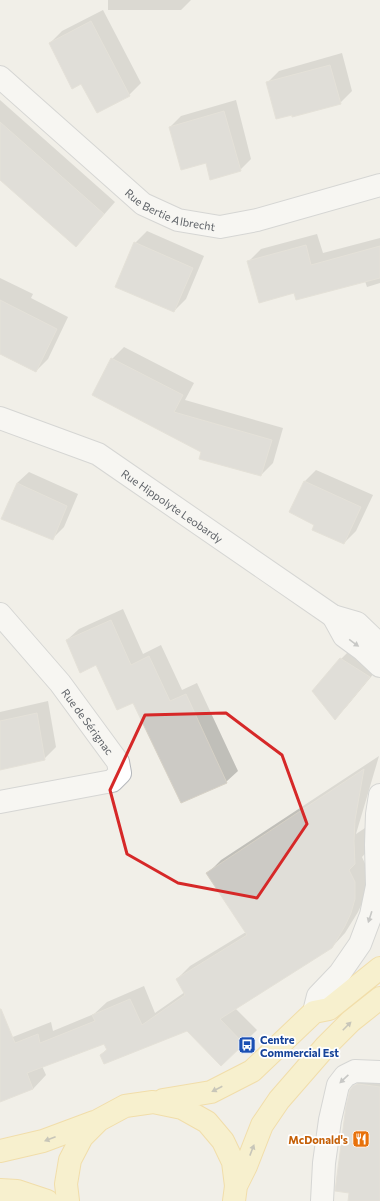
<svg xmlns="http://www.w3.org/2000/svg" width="380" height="1201" viewBox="0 0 380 1201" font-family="Commissioner,sans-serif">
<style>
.shadow{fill:#0003}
.building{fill:#cccac5;stroke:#d6d1c6}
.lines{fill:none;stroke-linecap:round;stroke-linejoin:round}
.minor-casing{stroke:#b5b8bc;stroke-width:24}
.major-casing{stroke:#f2c960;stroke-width:24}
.minor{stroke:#fff;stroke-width:22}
.major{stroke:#fff2af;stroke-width:22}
.oneway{fill:#979a9d}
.oneway2{fill:#979581}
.marked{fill:none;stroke:#d62828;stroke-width:3;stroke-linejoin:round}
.labels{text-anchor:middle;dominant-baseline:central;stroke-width:3.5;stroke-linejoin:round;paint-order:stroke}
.street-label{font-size:11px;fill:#5f6368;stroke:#fff}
.transit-label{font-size:11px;font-weight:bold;fill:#164399;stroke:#fff;text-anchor:start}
.food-label{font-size:11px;font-weight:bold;fill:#c56008;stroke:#fff;text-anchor:end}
</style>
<rect width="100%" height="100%" fill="#f1efe8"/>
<!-- shadow -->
<path class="shadow" d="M108,0H191L181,10H108Z
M103,10L141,83L129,95L82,83L50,43L62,31Z
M342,53L352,91L340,103L267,83L279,71Z
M0,100L115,202L87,234L0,178Z
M236,100L251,159L240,170L207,162L170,127L181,116Z
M147,231L204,256L186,299L174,311L135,243Z
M317,234L323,253L380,238V283L367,287L365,281L295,292L249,261L261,249Z
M0,278L33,294L31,298L68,317L48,359L36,371L0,353Z
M124,347L194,383L185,400L283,428L273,463L261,475L202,451L112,359Z
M316,470L373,495L356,531L344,543L304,482Z
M29,472L78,494L64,527L52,539L17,483Z
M123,609L143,654L161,645L182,690L197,683L238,771L226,782L134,701L97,664L67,640L79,629Z
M353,647L380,666L347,706L335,718L341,659Z
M48,701L56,747L44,759L0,769V712Z
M379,756L356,834L377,820L376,842L362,857L367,868V886L364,899L358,912L345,933L332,947L235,1008L257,1030L221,1065L187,1030L101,1055L107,1049L105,1043L42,1066L46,1075L33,1089L0,1101V1042L51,1022L53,1031L94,1014L107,1002L144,986L155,1013L185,992L177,979L190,966L246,932L208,873L221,860Z
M380,1070V1201H349L354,1087L369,1071Z"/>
<!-- building -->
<path class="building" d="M91,21L130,96L97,113L81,84L72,89L49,43Z
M330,65L341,104L292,117V115L276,119L266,82Z
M224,111L241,171L210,180L206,163L181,170L169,127Z
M0,122L104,214L76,247L0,180Z
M134,242L193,268L174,312L115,287Z
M306,245L311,265L380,246V278L296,300L294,293L259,303L247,261Z
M0,300L57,329L36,372L0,354Z
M111,358L183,395L174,412L272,440L261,476L199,459L201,452L92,395Z
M304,481L361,507L344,544L312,530L314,525L289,512Z
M17,483L67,506L53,540L1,519Z
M111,620L131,665L149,656L170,701L186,694L227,783L181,803L133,703L117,710L96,665L80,673L66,640Z
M340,658L370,677L335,720L312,691Z
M37,713L45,760L0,770V721Z
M364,769L355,820L354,841L355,864L349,870L355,882V899L351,913L345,926L332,948L220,1019L244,1044L221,1066L187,1031L104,1064L100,1055L107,1050L104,1044L27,1073L33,1089L0,1102V1009H1L15,1043L38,1034L40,1043L95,1021L92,1015L130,999L142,1025L185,995L176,979L247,935L206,873Z
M358,1084L380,1087V1201H348L349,1193L335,1191L346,1106L350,1090L353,1086Z"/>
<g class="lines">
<defs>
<g id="minor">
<path id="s1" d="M0,77L143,204L178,220L220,227L257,220L380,185"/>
<path id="s2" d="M0,418L98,454L333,616L357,623L380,645"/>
<path id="s3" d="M0,614L60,683L118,762L120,773L112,781L0,802"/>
<path d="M333,616L344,636L363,650L380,666"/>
<path d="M314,1012L318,996L340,973L360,944L371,915L377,886L376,845L377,814L380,795"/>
<path d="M322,1201L324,1163L330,1120L338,1085L345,1076L355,1071L380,1072"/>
</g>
<path id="major" d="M163,1100L211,1092L252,1071L314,1012L329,1009L380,968
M0,1151L43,1141L94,1122
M236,1186L246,1166L262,1125L279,1100L326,1046L351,1021L380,998
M0,1190L17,1191L47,1201
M68,1201L66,1184L70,1160L82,1137L99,1120L125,1106L153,1102L182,1108L207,1122L223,1141L233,1162L236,1186L234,1201"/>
</defs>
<!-- minor casing -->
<use href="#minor" class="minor-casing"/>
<!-- major casing -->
<use href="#major" class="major-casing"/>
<!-- minor -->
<use href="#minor" class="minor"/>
<!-- major -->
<use href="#major" class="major"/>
</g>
<!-- one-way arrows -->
<defs><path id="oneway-solid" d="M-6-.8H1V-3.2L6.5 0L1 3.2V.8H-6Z"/></defs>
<g class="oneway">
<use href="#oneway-solid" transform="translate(354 643) rotate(36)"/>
<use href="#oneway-solid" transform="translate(370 917) rotate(108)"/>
<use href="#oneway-solid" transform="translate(344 1079) rotate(137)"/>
</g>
<g class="oneway2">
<use href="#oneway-solid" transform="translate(347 1026) rotate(-45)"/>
<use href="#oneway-solid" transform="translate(217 1089) rotate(153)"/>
<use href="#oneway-solid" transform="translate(50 1139) rotate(159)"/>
<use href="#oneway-solid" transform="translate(252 1150) rotate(-69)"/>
</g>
<!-- marked area -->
<path d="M0 0H380V1201H0ZM226,713L282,755L307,824L257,898L178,883L127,854L110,790L145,715Z" fill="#f1efe8" fill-opacity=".55" fill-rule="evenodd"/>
<path class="marked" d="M226,713L282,755L307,824L257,898L178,883L127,854L110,790L145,715Z"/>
<!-- icons -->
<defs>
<symbol id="bus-square" viewBox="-11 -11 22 22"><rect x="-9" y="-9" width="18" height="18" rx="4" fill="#1a4fb4" stroke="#fff"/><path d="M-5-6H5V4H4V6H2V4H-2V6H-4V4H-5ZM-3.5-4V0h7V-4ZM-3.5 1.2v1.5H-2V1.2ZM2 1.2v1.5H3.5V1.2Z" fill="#fff"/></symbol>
<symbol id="restaurant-square" viewBox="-11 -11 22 22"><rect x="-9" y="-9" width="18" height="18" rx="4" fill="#e8710a" stroke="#fff"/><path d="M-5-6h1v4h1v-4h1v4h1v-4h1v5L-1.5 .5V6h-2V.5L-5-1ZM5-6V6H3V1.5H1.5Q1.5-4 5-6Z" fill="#fff"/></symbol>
</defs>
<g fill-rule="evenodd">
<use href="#bus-square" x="237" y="1035" width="20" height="20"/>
<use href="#restaurant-square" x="351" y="1129" width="20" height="20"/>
</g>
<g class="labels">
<!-- street labels -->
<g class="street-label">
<text stroke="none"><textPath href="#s1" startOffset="219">Rue Bertie Albrecht</textPath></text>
<text stroke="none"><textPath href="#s2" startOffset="195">Rue Hippolyte Leobardy</textPath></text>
<text stroke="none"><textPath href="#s3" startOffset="139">Rue de Sérignac</textPath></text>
</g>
<!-- transit labels -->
<g class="transit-label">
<text x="260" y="1039">Centre<tspan x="260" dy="13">Commercial Est</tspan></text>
</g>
<!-- food labels -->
<g class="food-label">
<text x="348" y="1139">McDonald's</text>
</g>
</g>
</svg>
